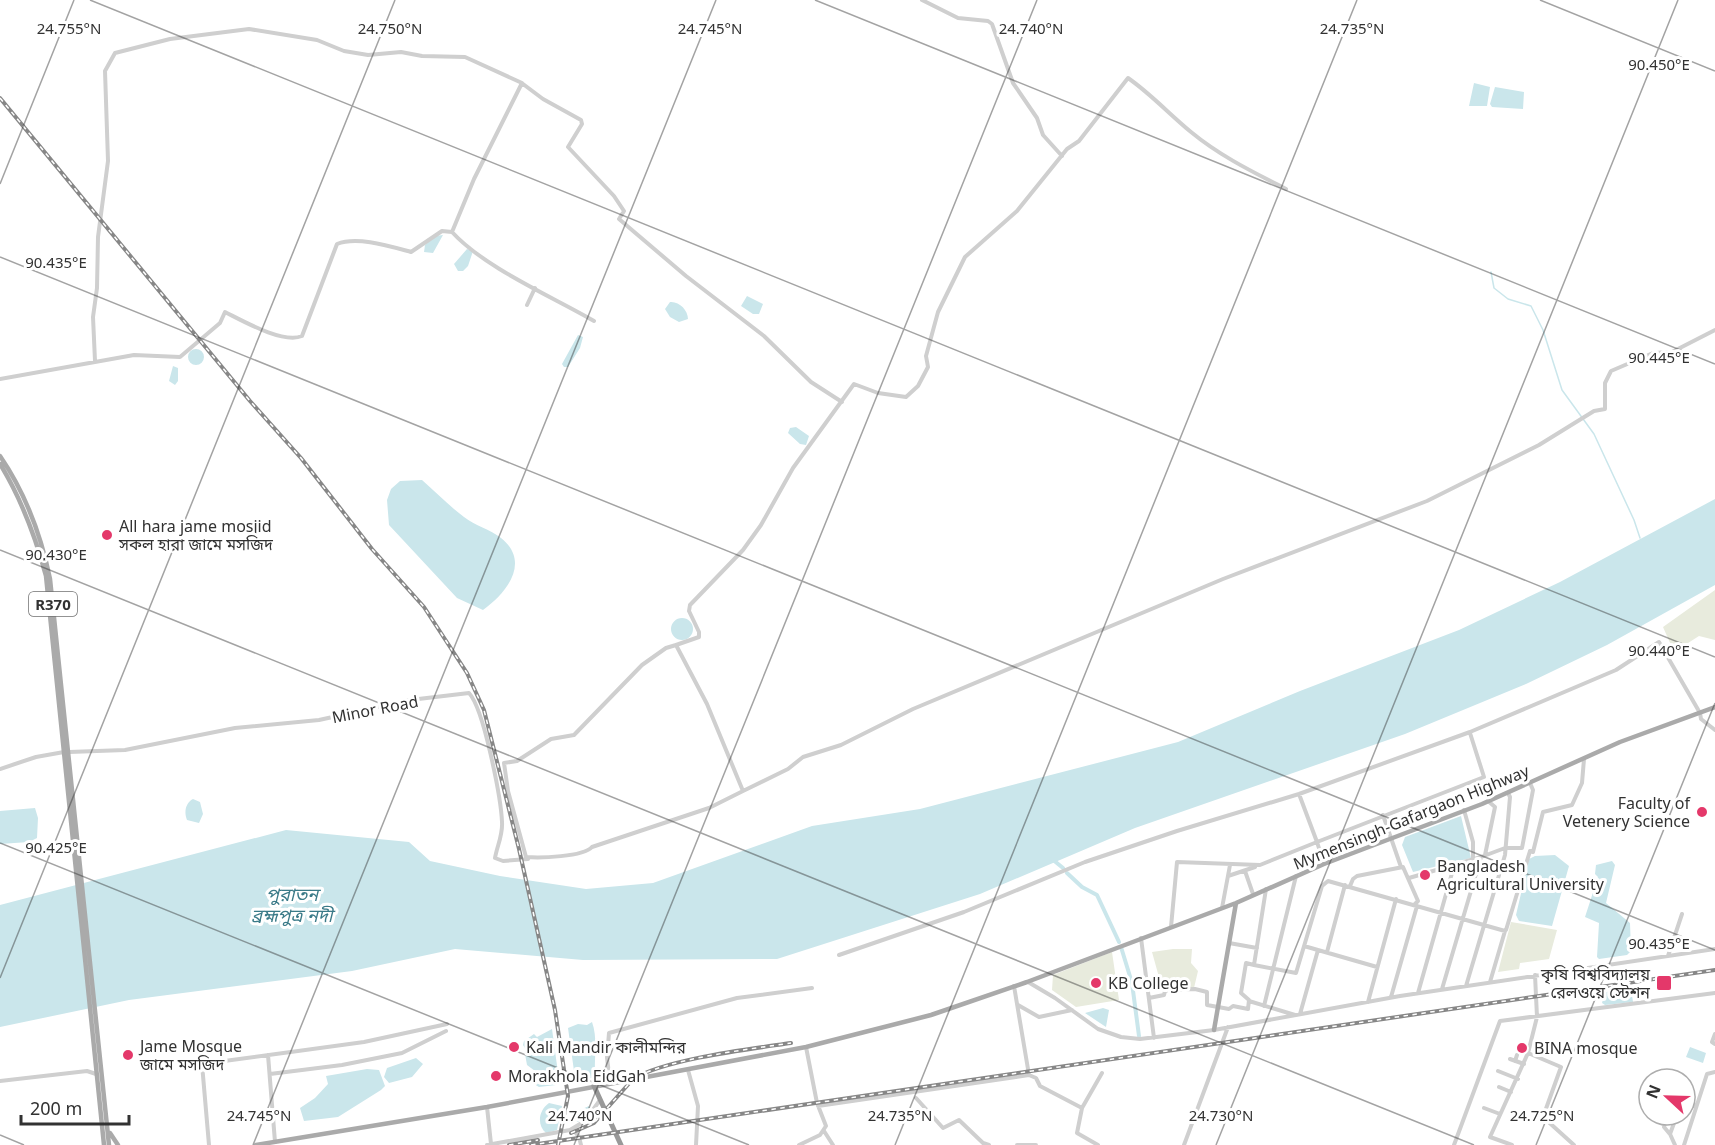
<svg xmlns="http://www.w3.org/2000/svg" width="1715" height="1145" viewBox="0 0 1715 1145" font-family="'Noto Sans','Noto Sans Bengali',sans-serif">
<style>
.green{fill:#e8ebdd}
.water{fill:#cae6eb}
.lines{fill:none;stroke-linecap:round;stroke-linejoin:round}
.stream{stroke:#cae6eb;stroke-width:1.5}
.canal{stroke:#cae6eb;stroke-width:4}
.minor{stroke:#cfcfcf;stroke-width:4}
.major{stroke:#aaa;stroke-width:4.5}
.highway{stroke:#999;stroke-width:5}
.rail-casing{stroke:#878787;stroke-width:4}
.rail{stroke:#fff;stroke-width:1.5;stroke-dasharray:4.5;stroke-linecap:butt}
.ticks{fill:none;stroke:#323232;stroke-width:1.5;stroke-opacity:0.45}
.poi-dot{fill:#e4386a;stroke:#fff;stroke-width:2}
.labels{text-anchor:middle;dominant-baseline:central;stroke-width:6;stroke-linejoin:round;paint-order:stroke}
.shield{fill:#fff;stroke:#707070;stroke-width:1.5}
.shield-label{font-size:15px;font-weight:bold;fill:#323232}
.poi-label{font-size:16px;fill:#323232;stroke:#fff;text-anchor:start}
.street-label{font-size:16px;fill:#323232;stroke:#fff}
.water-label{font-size:18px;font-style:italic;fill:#3a7a88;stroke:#fff}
.ticks-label{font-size:15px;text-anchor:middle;fill:#323232;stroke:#fff;stroke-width:6;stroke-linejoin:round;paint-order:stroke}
</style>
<rect width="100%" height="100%" fill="#fff"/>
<!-- green -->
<path class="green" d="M1715,590V640L1699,636L1674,652L1663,627Z
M1511,922L1557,930L1549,959L1520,963L1519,969L1498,972Z
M1173,949H1192L1191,963L1198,971L1194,988H1162L1152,952Z
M1112,952L1119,1000L1076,1007L1052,990L1053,975Z"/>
<!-- water -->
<path class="water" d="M1474,83L1490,87L1487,106H1469Z
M1495,87L1524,92L1523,109L1492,107L1490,104Z
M443,235L433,253L424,252L425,245L435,236Z
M467,249L473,251L468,266L463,271H458L454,264Z
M747,296L763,304L759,314H753L741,306Z
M670,302C679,301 688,310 688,319L679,322L670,317L665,309Z
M578,335L583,337L580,348L568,367H564L562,364Z
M188 357a8 8 0 1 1 16 0a8 8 0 1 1-16 0Z
M173,366L178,368V381L175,385L169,381Z
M796,427L809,436L806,445L800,444L788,433L790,428Z
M422,480C436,492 449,506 464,517C475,526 490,529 501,538C531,562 507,593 483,610L457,598L389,525L387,500L391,489L400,481Z
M1715,499V585L1607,645L1526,684L1405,734L1135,828L980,894L777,959L583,960L455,949L352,971L129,1000L0,1027V905L286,830L409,842L430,861L500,876L586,889L653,883L812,826L920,809L1178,742L1300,691L1459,630L1560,582Z
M671 629a11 11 0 1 1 22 0a11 11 0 1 1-22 0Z
M193,799L200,802L203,814L199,823L187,820C184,813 185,803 193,799Z
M35,808L38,818L37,838L29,842L0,844V811Z
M1461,816L1471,858L1413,872L1402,845L1405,837Z
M1555,855L1569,866L1552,926L1519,921L1516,915L1529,859L1535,856Z
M1612,861L1615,865L1606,903L1630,923L1631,951L1627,955L1599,959L1597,957L1599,923L1585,917L1598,877L1595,874L1596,865Z
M1631,989L1633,1002L1605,1005L1602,1003L1605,992Z
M1103,1008L1109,1010L1106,1027L1085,1013Z
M592,1022C598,1039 594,1057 595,1077L579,1081L575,1078L568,1028L578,1024L587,1025Z
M552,1029L559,1080L556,1085L539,1087L534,1084L538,1082L533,1074H539L527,1065L525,1054L528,1053L523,1045L524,1041L534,1034L537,1037Z
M1690,1047L1706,1053L1703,1063L1686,1057Z
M416,1058L423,1064L412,1077L389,1083L384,1077L387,1068Z
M367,1069L379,1070L385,1086L381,1090L338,1117L304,1121L300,1108L315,1098L328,1084L326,1076Z
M549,1103L562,1106L557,1130L546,1133C537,1125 538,1111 549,1103Z
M589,1106L591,1110L578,1122L575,1120V1112Z"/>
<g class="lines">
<!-- stream -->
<path class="stream" d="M1491,272L1494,288L1508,299L1531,306L1543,330L1562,390L1594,434L1634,520L1640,538"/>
<!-- canal -->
<path class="canal" d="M1052,859L1063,868
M1067,873L1082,887L1097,895L1119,942
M1121,947L1132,983L1139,1036"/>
<!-- minor -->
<path class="minor" d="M922,0L958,18L988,21L992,24L1013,83L1037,118L1043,135L1062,156
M523,84L543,99L581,120L582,124L568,147L614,196L624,211L619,219L686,276L764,336L811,382L842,402
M452,232C485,268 551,296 594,321
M527,305L535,288
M0,379L134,355L180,357L220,323L225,312C243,321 283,344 302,336L337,244C357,236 389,246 411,252L442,231L452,232L474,179L522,83L465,57L422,56L401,52L368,55L344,51L317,40L249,29L170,39L115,53L105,71L108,161L98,237L97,288L93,317L95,361
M676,645L699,637V632L689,611L690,605L743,550L761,525L793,468L854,384L878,393L906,397L918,386L928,367L926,356L938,312L965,257L1017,211L1067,149L1079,141L1128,78C1151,94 1169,114 1191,132C1220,156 1253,172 1286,189
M69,752L125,750L235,728L319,720L410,700L469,693C484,709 501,799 502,822C503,835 497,846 495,858L503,861L528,859
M0,769L36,757L64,752
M743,791L709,808L592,847C583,857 540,858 526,857L508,791L504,763L517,761L551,739L574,735L642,665L666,648L676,645L707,704L743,791L788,769L803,757L841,745L913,709L1223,579L1427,501L1539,445L1594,411L1605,409V383L1611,371L1653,353L1672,352L1715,330
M1464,810L1473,842V859
M1383,815L1401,867
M1530,851L1533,852L1543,812L1572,805L1582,783L1584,759
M1485,855L1495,807L1488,801
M1324,864L1317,842L1484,777L1470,733
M1245,871L1253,894
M1228,876L1255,867
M1409,878L1481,857
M1350,886L1353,879L1357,876L1403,867L1418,901L1415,904
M1266,889L1254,965L1296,973L1322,886L1328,881L1505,931L1490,982
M1222,908L1230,865
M1171,927L1177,862L1260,865L1317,842L1299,794
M1506,930L1530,851
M1141,938L1154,1038
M1229,943L1257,948
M1304,946L1377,967
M1327,952L1345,885
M839,955L964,912L1085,862L1177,831L1299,794L1470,732L1616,670L1659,642L1700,713L1701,719L1715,730
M1668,956L1682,914
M1028,982L1055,998L1098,1029L1121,1037L1140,1039L1214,1030L1400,996L1715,949
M1014,986L1029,1075
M1466,986L1505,855L1510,797L1508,793
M1442,989L1481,857L1505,848H1522L1533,790L1530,783
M1418,993L1454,866
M1391,997L1417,906
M1149,998L1164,995L1165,991L1168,990L1195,989L1207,992V1005L1229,1009L1233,1006L1248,1009L1249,1000L1241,993L1246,963L1254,965
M1249,1001L1295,1015
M1368,1002L1396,899
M1018,1005L1039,1017L1072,1010
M1264,1006L1296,876
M1300,1014L1318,950
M1715,1034L1712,1042L1715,1044
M1528,1053L1561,1067L1543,1117L1574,1145
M268,1055L275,1142
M1510,1059L1524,1064
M1515,1061L1517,1055
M688,1070L698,1106L696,1145
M1498,1071L1518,1079
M270,1074L342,1065L402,1053L446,1031
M0,1081L87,1071L96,1074
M610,1082L607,1058L609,1033L737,998L812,988
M1499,1087L1511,1092
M916,1098L943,1128L959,1120L983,1143L989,1145
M818,1106L1029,1075L1036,1078L1040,1086L1082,1108L1077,1133L1098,1145
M487,1107L491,1144
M1082,1108L1102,1073
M1484,1108L1500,1114
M1685,1110L1697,1104
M573,1129L579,1137L581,1145
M824,1131L833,1145
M1669,1133L1664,1127L1666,1120L1675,1116
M209,1145L202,1064L364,1042L447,1024
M487,1145L570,1130L585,1121L600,1100
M799,1145L820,1135L826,1126L817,1103L806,1047
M1017,1145H1036
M1184,1145L1228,1027
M1454,1145L1500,1021L1715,993
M1512,1145L1490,1137L1528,1053L1537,1017L1535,975
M1675,1145L1670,1134L1677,1115
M1684,1145L1707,1074L1715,1072"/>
<!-- major -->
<path class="major" d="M0,456C26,494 41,535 50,579L109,1145
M0,464C22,500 35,535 46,576L104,1145
M1214,1030L1236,903
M110,1133L118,1145
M256,1145L487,1107L806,1047L931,1015L1027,982L1236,903L1324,864L1482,804L1620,742L1715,707"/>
<!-- highway -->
<path class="highway" d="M594,1086L621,1145"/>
<defs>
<path id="rail" d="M0,98L250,401L301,458L372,549L424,607L467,673L484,710L519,849L555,1010L568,1096L558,1145
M571,1133L594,1123L633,1079C666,1059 750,1049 791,1043
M509,1145L538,1140
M531,1145L1715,970"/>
</defs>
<!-- rail casing -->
<use href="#rail" class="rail-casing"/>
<!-- rail -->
<use href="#rail" class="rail"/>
</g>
<!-- ticks -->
<path class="ticks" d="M90,0L1715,657M815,0L1715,364M1540,0L1715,71M0,184L74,0M0,257L1715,950M0,550L1474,1145M0,843L749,1145M0,978L395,0M0,1135L24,1145M253,1145L716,0M574,1145L1037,0M895,1145L1357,0M1216,1145L1678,0M1536,1145L1715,703"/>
<!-- markers -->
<g class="poi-dot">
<circle cx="107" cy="535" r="6"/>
<circle cx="1702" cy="812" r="6"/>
<circle cx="1425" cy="875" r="6"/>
<circle cx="1096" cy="983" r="6"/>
<rect x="1656" y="975" width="16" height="16" rx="3"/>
<circle cx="514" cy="1047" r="6"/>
<circle cx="1522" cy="1048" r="6"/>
<circle cx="128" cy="1055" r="6"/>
<circle cx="496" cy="1076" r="6"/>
</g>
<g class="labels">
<!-- shield labels -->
<rect class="shield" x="29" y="592" width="48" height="24" rx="4.5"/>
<g class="shield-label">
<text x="53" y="604">R370</text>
</g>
<!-- poi labels -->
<g class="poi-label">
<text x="119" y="526">All hara jame mosjid<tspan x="119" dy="18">সকল হারা জামে মসজিদ</tspan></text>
<text x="1690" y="803" text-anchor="end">Faculty of<tspan x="1690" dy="18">Vetenery Science</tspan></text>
<text x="1437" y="866">Bangladesh<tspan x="1437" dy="18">Agricultural University</tspan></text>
<text x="1650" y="974" text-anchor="end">কৃষি বিশ্ববিদ্যালয়<tspan x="1650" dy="18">রেলওয়ে স্টেশন</tspan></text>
<text x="1108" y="983">KB College</text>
<text x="140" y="1046">Jame Mosque<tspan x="140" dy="18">জামে মসজিদ</tspan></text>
<text x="526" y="1047">Kali Mandir কালীমন্দির</text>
<text x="1534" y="1048">BINA mosque</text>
<text x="508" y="1076">Morakhola EidGah</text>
</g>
<!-- street labels -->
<g class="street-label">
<text transform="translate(375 709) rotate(-11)">Minor Road</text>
<text transform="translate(1411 817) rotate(-22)">Mymensingh-Gafargaon Highway</text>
</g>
<!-- water labels -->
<g class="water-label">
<text x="292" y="894">পুরাতন<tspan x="292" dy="21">ব্রহ্মপুত্র নদী</tspan></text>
</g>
</g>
<g class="ticks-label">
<text x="69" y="34">24.755°N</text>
<text x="390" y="34">24.750°N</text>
<text x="710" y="34">24.745°N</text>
<text x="1031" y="34">24.740°N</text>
<text x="1352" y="34">24.735°N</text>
<text x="1659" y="70">90.450°E</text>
<text x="56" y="268">90.435°E</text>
<text x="1659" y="363">90.445°E</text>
<text x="56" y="560">90.430°E</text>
<text x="1659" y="656">90.440°E</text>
<text x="56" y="853">90.425°E</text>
<text x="1659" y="949">90.435°E</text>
<text x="259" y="1121">24.745°N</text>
<text x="580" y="1121">24.740°N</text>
<text x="900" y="1121">24.735°N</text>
<text x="1221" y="1121">24.730°N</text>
<text x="1542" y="1121">24.725°N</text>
</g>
<!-- north arrow -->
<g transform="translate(1667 1097) rotate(292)"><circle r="28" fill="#ffffff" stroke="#adadad" stroke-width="1.5"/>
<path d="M0-4.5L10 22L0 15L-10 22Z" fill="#e4386a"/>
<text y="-9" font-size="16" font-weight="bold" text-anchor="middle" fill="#323232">N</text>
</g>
<!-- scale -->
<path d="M21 1115v9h108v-9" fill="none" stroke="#323232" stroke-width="3"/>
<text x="30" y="1115" font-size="18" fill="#323232" stroke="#ffffff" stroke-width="4.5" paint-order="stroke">200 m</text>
</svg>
